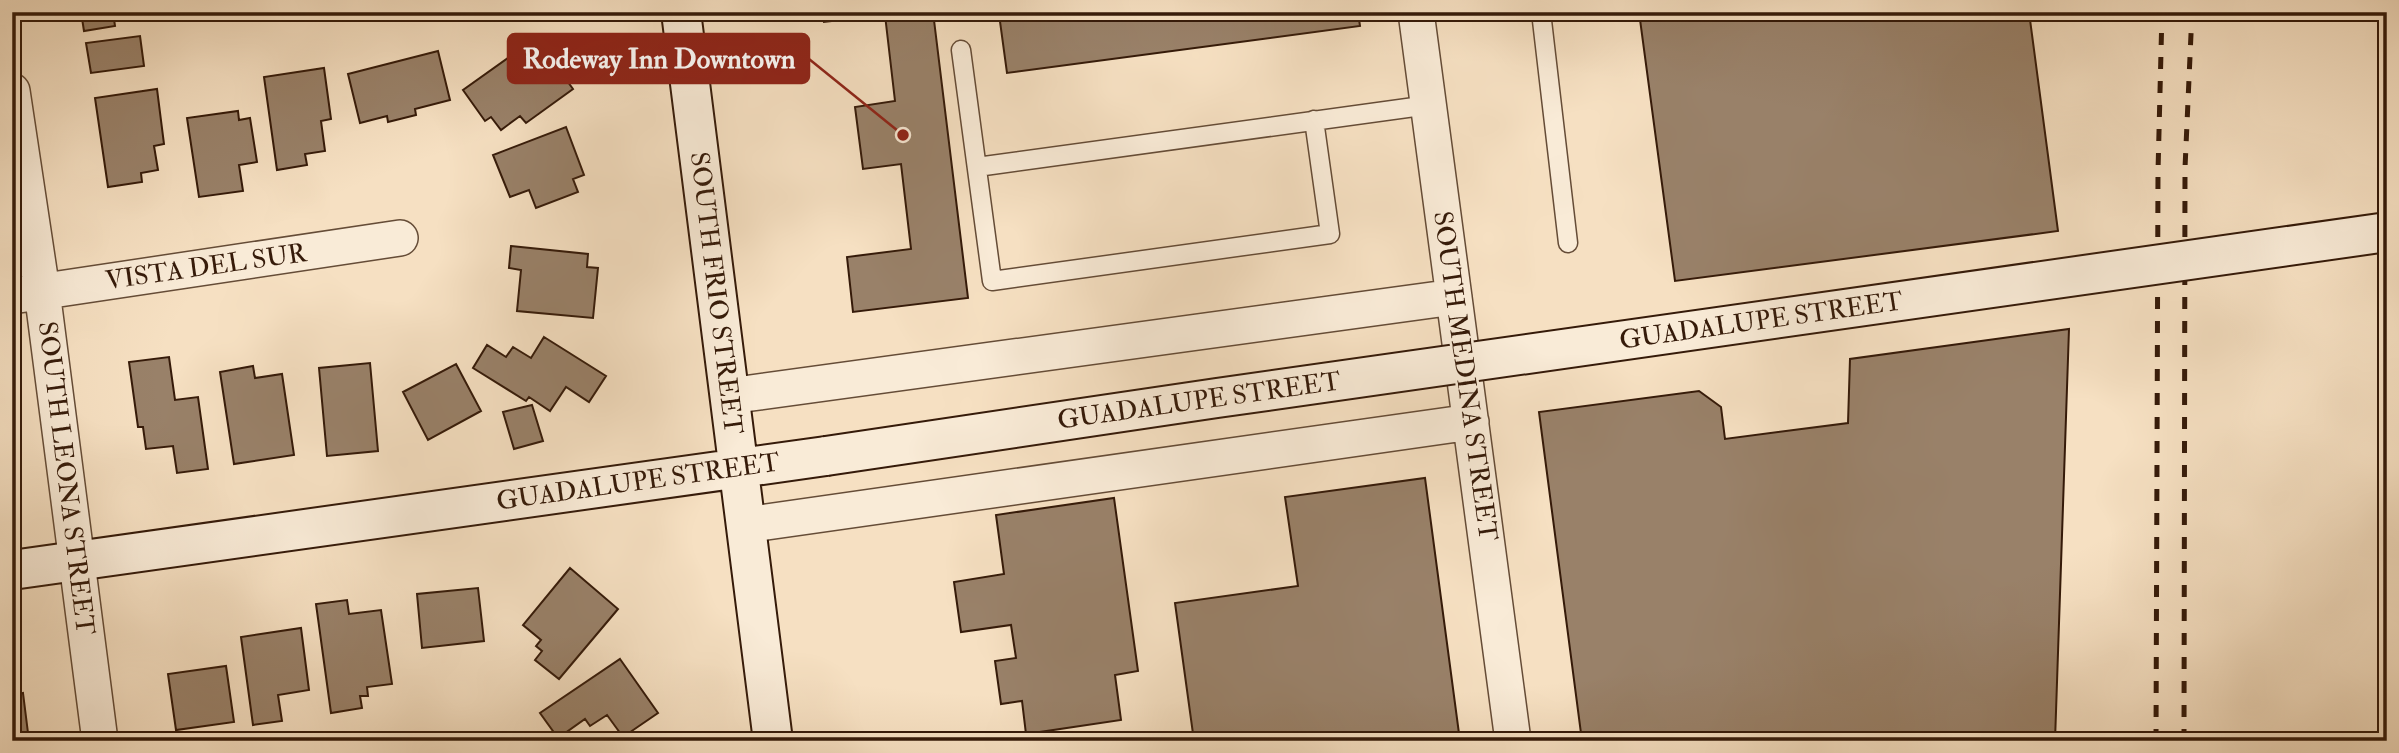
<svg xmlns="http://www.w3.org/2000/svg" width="2399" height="753" viewBox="0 0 2399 753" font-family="'IM FELL Double Pica',serif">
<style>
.building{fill:#998169;stroke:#351a09;stroke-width:2}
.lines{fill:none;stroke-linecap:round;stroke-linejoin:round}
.lane-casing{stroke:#654c37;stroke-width:21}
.street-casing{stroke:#654c37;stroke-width:38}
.secondary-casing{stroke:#351a09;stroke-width:42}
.lane{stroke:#f9ebd7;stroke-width:18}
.street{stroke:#f9ebd7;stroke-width:35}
.secondary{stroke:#f9ebd7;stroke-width:38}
.rail{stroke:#351a09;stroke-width:5;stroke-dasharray:12 12;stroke-linecap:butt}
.secondary-bridge-casing{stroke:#351a09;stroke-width:42;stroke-linecap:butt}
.secondary-bridge{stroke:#f9ebd7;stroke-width:38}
.labels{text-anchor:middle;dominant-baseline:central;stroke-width:5;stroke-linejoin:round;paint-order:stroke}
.street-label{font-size:26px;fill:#351a09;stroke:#f9ebd7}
.leader{fill:none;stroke:#8f2418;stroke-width:2.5}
.callout-dot{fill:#8f2418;stroke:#f9ebd7;stroke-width:2.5}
.callout{fill:#8f2418;stroke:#8f2418;stroke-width:2.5}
.callout-label{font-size:28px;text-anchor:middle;font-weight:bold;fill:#fff}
</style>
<rect width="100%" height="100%" fill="#f6e0c2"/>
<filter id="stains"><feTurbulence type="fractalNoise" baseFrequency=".00286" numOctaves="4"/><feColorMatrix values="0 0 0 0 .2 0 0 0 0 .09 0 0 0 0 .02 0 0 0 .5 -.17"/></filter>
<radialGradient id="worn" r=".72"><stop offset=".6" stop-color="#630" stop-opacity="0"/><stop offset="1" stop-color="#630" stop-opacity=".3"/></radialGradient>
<!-- building -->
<path class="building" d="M81,12H113L115,26L84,31Z
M823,12H933L968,298L853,312L847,257L911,249L901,164L863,169L855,107L895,101L885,15L824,22Z
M988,12H1358L1360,26L1007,73L999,14L988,15Z
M1639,12H2029L2058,231L1675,281Z
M140,36L144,66L91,73L86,43Z
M536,38L573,89L526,123L520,116L501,130L491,117L485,121L463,90Z
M438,51L450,100L415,109L416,115L388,122L387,116L360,123L348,74Z
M324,68L331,119L321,121L325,151L305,154L307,165L277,170L264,77Z
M157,89L164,144L154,146L158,170L141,173L142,182L108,187L95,98Z
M238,111L239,120L250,118L257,162L239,165L243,191L199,197L187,118Z
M566,127L584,175L573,179L578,192L536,208L529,190L510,197L493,155Z
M511,246L588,254L587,267L598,268L593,318L517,311L521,270L509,268Z
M2069,329L2055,741H1582L1539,412L1699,391L1721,407L1725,439L1848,423L1850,359Z
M544,337L606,376L589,402L566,387L550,411L529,397L526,401L473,368L487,345L506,357L513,347L531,358Z
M169,357L175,400L198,397L208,469L177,473L173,446L146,449L143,427H138L129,362Z
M370,363L378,451L327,456L319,368Z
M456,364L481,411L428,440L403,392Z
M253,366L255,378L282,374L294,455L234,464L220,372Z
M532,405L543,441L514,449L503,412Z
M1425,478L1460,741H1194L1175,603L1298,586L1285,497Z
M1114,498L1138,671L1115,675L1121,720L1026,734L1022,701L1001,704L995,661L1016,658L1011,625L961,632L954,582L1004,574L996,515Z
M570,568L618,609L559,679L535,660L542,651L536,646L541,640L523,625Z
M478,588L484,641L422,648L417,594Z
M347,600L349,614L381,610L392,684L367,687L368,696H360L362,708L331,713L316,604Z
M301,628L309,690L278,695L282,721L253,725L241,637Z
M620,659L658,713L623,737L607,715L590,726L585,719L558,738L540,713Z
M226,666L234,722L176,730L168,674Z
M23,693L29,741H12V695Z"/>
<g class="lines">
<defs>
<path id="lane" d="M1541,12L1568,243
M961,50L992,281L1330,234L1314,120
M977,167L1429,105"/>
<path id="street" d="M1416,12L1513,741
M12,91L42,291L100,741
M12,296L400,238
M729,396L1454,297
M745,525L1471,422"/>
<path id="secondary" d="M681,12L773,741
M12,570L826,456"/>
</defs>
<!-- lane casing -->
<use href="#lane" class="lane-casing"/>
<!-- street casing -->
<use href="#street" class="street-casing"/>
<!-- secondary casing -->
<use href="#secondary" class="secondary-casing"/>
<!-- lane -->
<use href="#lane" class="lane"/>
<!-- street -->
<use href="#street" class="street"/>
<!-- secondary -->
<use href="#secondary" class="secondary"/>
<!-- rail -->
<path class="rail" d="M2156,741L2158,172L2162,12
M2184,741L2185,168L2192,12"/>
<defs>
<path id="secondary-bridge" d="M826,456L1217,398L2387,232"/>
</defs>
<!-- secondary-bridge casing -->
<use href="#secondary-bridge" class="secondary-bridge-casing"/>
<!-- secondary-bridge -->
<use href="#secondary-bridge" class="secondary-bridge"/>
</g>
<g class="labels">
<!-- street labels -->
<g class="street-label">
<text transform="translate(206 267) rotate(-8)">VISTA DEL SUR</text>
<text transform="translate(716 293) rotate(83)">SOUTH FRIO STREET</text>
<text transform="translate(1761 321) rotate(-8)">GUADALUPE STREET</text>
<text transform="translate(1465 376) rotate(82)">SOUTH MEDINA STREET</text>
<text transform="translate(1199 401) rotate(-8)">GUADALUPE STREET</text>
<text transform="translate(66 478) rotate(83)">SOUTH LEONA STREET</text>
<text transform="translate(638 482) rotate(-8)">GUADALUPE STREET</text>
</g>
</g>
<!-- callouts -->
<path class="leader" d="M903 135L809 59"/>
<circle class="callout-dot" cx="903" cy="135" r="7"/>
<rect class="callout" x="508" y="34" width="301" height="49" rx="7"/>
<g class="callout-label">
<text x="659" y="68">Rodeway Inn Downtown</text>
</g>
<!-- margin -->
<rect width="2399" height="753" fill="none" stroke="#f6e0c2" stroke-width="42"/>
<rect x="14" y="14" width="2371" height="725" fill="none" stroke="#351a09" stroke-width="3.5"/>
<rect x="21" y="21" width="2357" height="711" fill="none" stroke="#351a09" stroke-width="2"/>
<rect width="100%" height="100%" filter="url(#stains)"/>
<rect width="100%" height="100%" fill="url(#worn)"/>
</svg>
